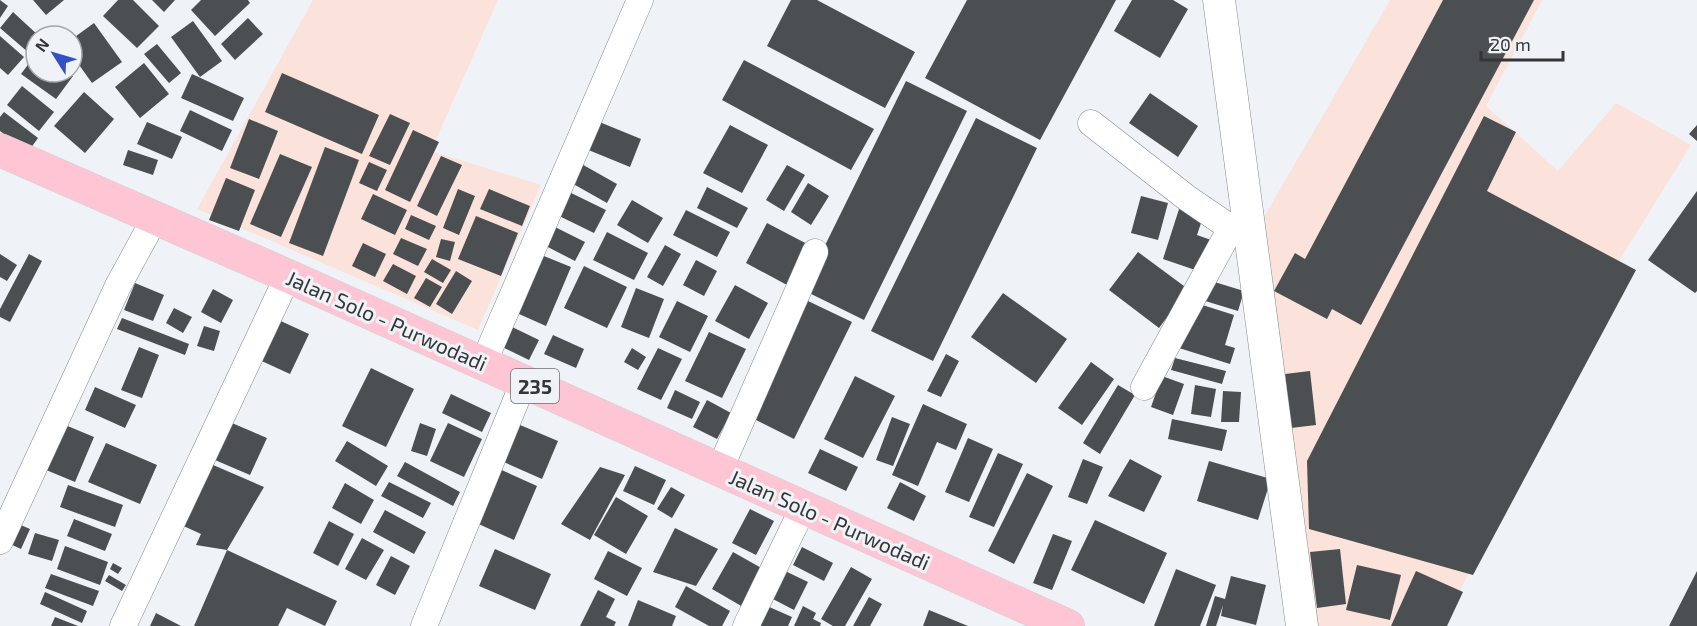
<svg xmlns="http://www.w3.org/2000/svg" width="1697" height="626" viewBox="0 0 1697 626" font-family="'Exo 2',sans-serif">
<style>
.industrial{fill:#fbe2da}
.building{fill:#4b4f52}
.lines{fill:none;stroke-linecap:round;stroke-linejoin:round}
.minor-casing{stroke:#868a8e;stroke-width:27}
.tertiary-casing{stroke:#868a8e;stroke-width:33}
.primary-casing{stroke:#cecfcf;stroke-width:34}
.minor{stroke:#fff;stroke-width:26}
.tertiary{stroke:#fff;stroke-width:32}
.primary{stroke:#fec6d4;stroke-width:33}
.labels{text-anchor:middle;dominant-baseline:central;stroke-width:6;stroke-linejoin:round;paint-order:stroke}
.shield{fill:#eff3f7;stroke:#6c6e71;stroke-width:1.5}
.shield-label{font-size:20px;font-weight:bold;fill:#343537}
.street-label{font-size:21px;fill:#343537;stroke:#eff3f7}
</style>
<rect width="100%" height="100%" fill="#eff3f7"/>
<!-- industrial -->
<path class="industrial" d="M313,0H498L431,151L541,185L478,330L197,209Z
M1390,0H1542L1486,106L1558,171L1616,103L1691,145L1619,261L1443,626H1300L1250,241Z"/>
<!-- building -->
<path class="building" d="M0,0L8,6L0,18Z
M33,0H64L46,15Z
M118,0H133L159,26L137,48L103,16Z
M152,0H175L164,12Z
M201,0H248L250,3L215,36L191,10Z
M791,0H817L915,52L885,108L767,46Z
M967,0H1116L1040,140L925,78Z
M1132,0H1173L1188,9L1160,58L1114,31Z
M1443,0H1534L1361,325L1332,309L1327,319L1274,291L1295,253L1305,259Z
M13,12L39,36H36V46L29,53L0,28Z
M248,18L263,34L235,60L221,44Z
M193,21L222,61L200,77L171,37Z
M94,23L122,62L92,83L72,55V39Z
M0,36L24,57L8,75L0,68Z
M157,44L181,73L169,83L144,54Z
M36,54V72H68L73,76L56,99L21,74Z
M744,60L874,129L851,170L722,100Z
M144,63L169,94L140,118L115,87Z
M282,73L379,115L362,154L265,112Z
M192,74L244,98L233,121L181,98Z
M906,81L967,111L864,320L803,290Z
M22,86L54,112L39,131L7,105Z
M84,92L114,119L85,153L54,126Z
M1150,93L1198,126L1178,157L1129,123Z
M190,110L232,130L222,151L180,131Z
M4,112L38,138L28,152L0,131V117Z
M390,114L410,123L390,165L369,156Z
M1484,116L1516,132L1487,191L1636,270L1473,575L1309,529L1307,461Z
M976,118L1037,148L933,361L871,331Z
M249,119L278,131L259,179L230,168Z
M597,121L641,139L630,167L586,149Z
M147,122L182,137L172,159L137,144Z
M730,125L768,145L742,193L703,173Z
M1697,125V141L1689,134Z
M413,130L439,142L410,202L385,190Z
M325,147L359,160L323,256L289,243Z
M128,150L158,160L153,175L123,165Z
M280,154L312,167L281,237L250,224Z
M441,156L462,165L437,216L417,206Z
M369,162L387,170L377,191L359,183Z
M578,162L617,184L607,203L568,181Z
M787,165L805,175L784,211L766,200Z
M226,178L255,190L239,231L209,220Z
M808,183L829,196L811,225L791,212Z
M707,187L748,208L737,228L697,208Z
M458,189L475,196L459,235L443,228Z
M489,189L530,206L522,226L480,209Z
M565,190L606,210L594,233L553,213Z
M1697,191V291L1695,293L1648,260Z
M373,194L407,210L395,235L361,219Z
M1141,196L1168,203L1158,240L1131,233Z
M632,200L663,218L648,243L617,225Z
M1180,206L1204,214L1197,235L1211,240L1201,272L1163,259Z
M686,210L730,232L717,257L673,235Z
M411,215L436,226L429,240L405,229Z
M476,216L518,233L501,276L458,259Z
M547,223L585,242L575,261L538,242Z
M767,223L809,245L787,285L746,263Z
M607,232L648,253L634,280L593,260Z
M401,238L427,249L418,266L393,254Z
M441,239L455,242L450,261L436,257Z
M363,243L386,254L375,277L352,266Z
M665,245L681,254L663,286L647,277Z
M534,252L571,267L546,326L510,310Z
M1138,252L1188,289L1159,328L1109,290Z
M0,254L17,265L7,281L0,277Z
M29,254L42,261L10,322L0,317V309Z
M432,259L451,270L443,283L424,272Z
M696,260L717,271L704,296L683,285Z
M393,264L416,276L407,294L383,281Z
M584,266L627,287L607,328L564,308Z
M456,271L472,281L452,314L436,304Z
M426,278L442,287L430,307L414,298Z
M1208,280L1244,291L1238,311L1202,300Z
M135,283L164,295L153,321L124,310Z
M735,285L768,303L749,339L715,321Z
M636,288L664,299L649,338L621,327Z
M213,289L233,300L221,323L201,312Z
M1003,293L1067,339L1036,383L971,337Z
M677,301L708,316L690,352L659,337Z
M808,301L852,322L794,439L750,417Z
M1193,302L1234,315L1225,345L1235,348L1230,364L1179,348Z
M174,308L192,317L183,333L166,323Z
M272,317L309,334L290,374L253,357Z
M122,318L189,344L185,355L117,329Z
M506,324L539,340L529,360L496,344Z
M204,326L220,331L214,351L197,346Z
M709,332L746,349L722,398L685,381Z
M553,335L584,349L576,368L544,354Z
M139,347L159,355L142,398L121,390Z
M632,348L646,357L638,370L624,362Z
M658,348L682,359L661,400L637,389Z
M946,354L959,361L941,397L927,391Z
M1175,358L1226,371L1222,384L1171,370Z
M1091,362L1114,379L1082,425L1058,408Z
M371,368L414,389L386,447L342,426Z
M1310,371L1316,425L1291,428L1285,374Z
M855,376L895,396L863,458L824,439Z
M1162,376L1184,384L1173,415L1151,407Z
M1118,385L1135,395L1100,454L1083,443Z
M1195,385L1216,389L1211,417L1191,414Z
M95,387L136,405L125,428L85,410Z
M675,390L700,402L692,419L667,408Z
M1223,391L1241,392L1239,422H1221Z
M451,394L491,413L482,432L442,413Z
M707,400L731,413L717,439L693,427Z
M923,404L967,424L956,450L937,442L918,486L892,475Z
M892,417L910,424L893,466L876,460Z
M1172,419L1227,430L1222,451L1168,439Z
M225,420L267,438L250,475L208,457Z
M58,422L94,437L75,482L39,467Z
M513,422L558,441L542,479L497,459Z
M420,423L436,429L427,456L411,451Z
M448,423L482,439L464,477L430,461Z
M968,438L993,449L969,502L945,492Z
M347,441L388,466L376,486L335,461Z
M106,443L157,465L140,504L88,482Z
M820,449L858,467L846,491L808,473Z
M998,453L1023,464L994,527L969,517Z
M1083,459L1103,467L1087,504L1068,497Z
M1130,459L1162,476L1144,512L1108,496Z
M204,461L264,487L227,550L196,545L201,534L177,523Z
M1209,461L1271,479L1258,520L1197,501Z
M405,462L460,492L453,506L397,476Z
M635,466L666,480L654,505L623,491Z
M495,467L537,486L514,540L472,521Z
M600,467L625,475L590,540L561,524Z
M1027,473L1053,486L1014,564L988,551Z
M389,482L431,503L423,518L381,496Z
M900,482L926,496L914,521L887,508Z
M345,483L374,500L361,524L332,508Z
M68,485L123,505L115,527L60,507Z
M671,487L685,495L672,518L657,509Z
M616,497L648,516L626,554L594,535Z
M750,509L774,521L756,555L732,543Z
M385,510L426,532L414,554L373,532Z
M74,519L112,534L105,551L67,536Z
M1095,520L1167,553L1144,604L1071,570Z
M329,521L354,534L338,566L313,553Z
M16,523L30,529L21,549L8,543Z
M675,528L718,549L696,586L653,572Z
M35,533L59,540L52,561L28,554Z
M1053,534L1072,541L1052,590L1033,583Z
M362,538L384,550L366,580L345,569Z
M65,546L108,562L100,585L57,569Z
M802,547L833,563L824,581L793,565Z
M495,549L551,574L535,610L479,586Z
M1340,549L1346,604L1317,608L1310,552Z
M227,550L337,601L325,626L287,608L278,626H194Z
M608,551L642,568L627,596L594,579Z
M733,552L765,570L743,607L712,589Z
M391,556L410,566L395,595L376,585Z
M113,563L122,568L118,574L110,569Z
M1357,565L1401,575L1390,620L1346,610Z
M851,567L872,579L845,626H833L821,619Z
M1176,569L1216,585L1200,626H1154Z
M783,570L808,582L794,610L769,597Z
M1416,571L1463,592L1447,626H1391Z
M1697,571V626H1669Z
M51,574L99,591L93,606L45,588Z
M109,575L126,585L122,591L105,581Z
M1231,576L1266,585L1256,625L1221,616L1223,605L1216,626H1206L1215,596L1225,599Z
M686,586L730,611L722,626H709L675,607Z
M598,590L615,599L606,617L616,622L614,626H580Z
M45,592L87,611L82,623L40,604Z
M869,597L882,604L870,626H853Z
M638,600L676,616L672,626H628Z
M767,606L792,617L788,626H758Z
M803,606L816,613L813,619L821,623L820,626H794Z
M929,610L968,626H923Z
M156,613L181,626H150Z
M55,617L78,626H51Z"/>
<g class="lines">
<defs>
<path id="minor" d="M1091,123L1187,198L1250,241
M483,364L640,0
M1144,387L1231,228
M720,469L815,252
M0,541L118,286L155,218
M123,626L288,276
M424,626L524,381
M746,626L804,506"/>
<path id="tertiary" d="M1219,0L1302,626"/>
<path id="primary" d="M0,150L288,276L1068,626"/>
</defs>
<!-- minor casing -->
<use href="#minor" class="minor-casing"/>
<!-- tertiary casing -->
<use href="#tertiary" class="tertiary-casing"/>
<!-- primary casing -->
<use href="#primary" class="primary-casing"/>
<!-- minor -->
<use href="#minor" class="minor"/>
<!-- tertiary -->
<use href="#tertiary" class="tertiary"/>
<!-- primary -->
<use href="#primary" class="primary"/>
</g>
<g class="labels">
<!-- shield labels -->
<rect class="shield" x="511" y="369" width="48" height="34" rx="4.5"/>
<g class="shield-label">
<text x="535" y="386">235</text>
</g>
<!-- street labels -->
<g class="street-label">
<text transform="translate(387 320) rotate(24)">Jalan Solo - Purwodadi</text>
<text transform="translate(830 519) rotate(24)">Jalan Solo - Purwodadi</text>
</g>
</g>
<!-- north arrow -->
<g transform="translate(54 54) rotate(307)"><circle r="28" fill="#eff3f7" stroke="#a4a7aa" stroke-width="1.5"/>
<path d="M0-4.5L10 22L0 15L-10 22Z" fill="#3451c3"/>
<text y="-9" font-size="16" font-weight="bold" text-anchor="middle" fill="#343537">N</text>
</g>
<!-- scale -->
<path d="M1481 51v9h82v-9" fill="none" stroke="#343537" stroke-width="3"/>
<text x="1490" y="51" font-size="18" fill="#343537" stroke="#eff3f7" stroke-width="4.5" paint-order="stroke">20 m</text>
</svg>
